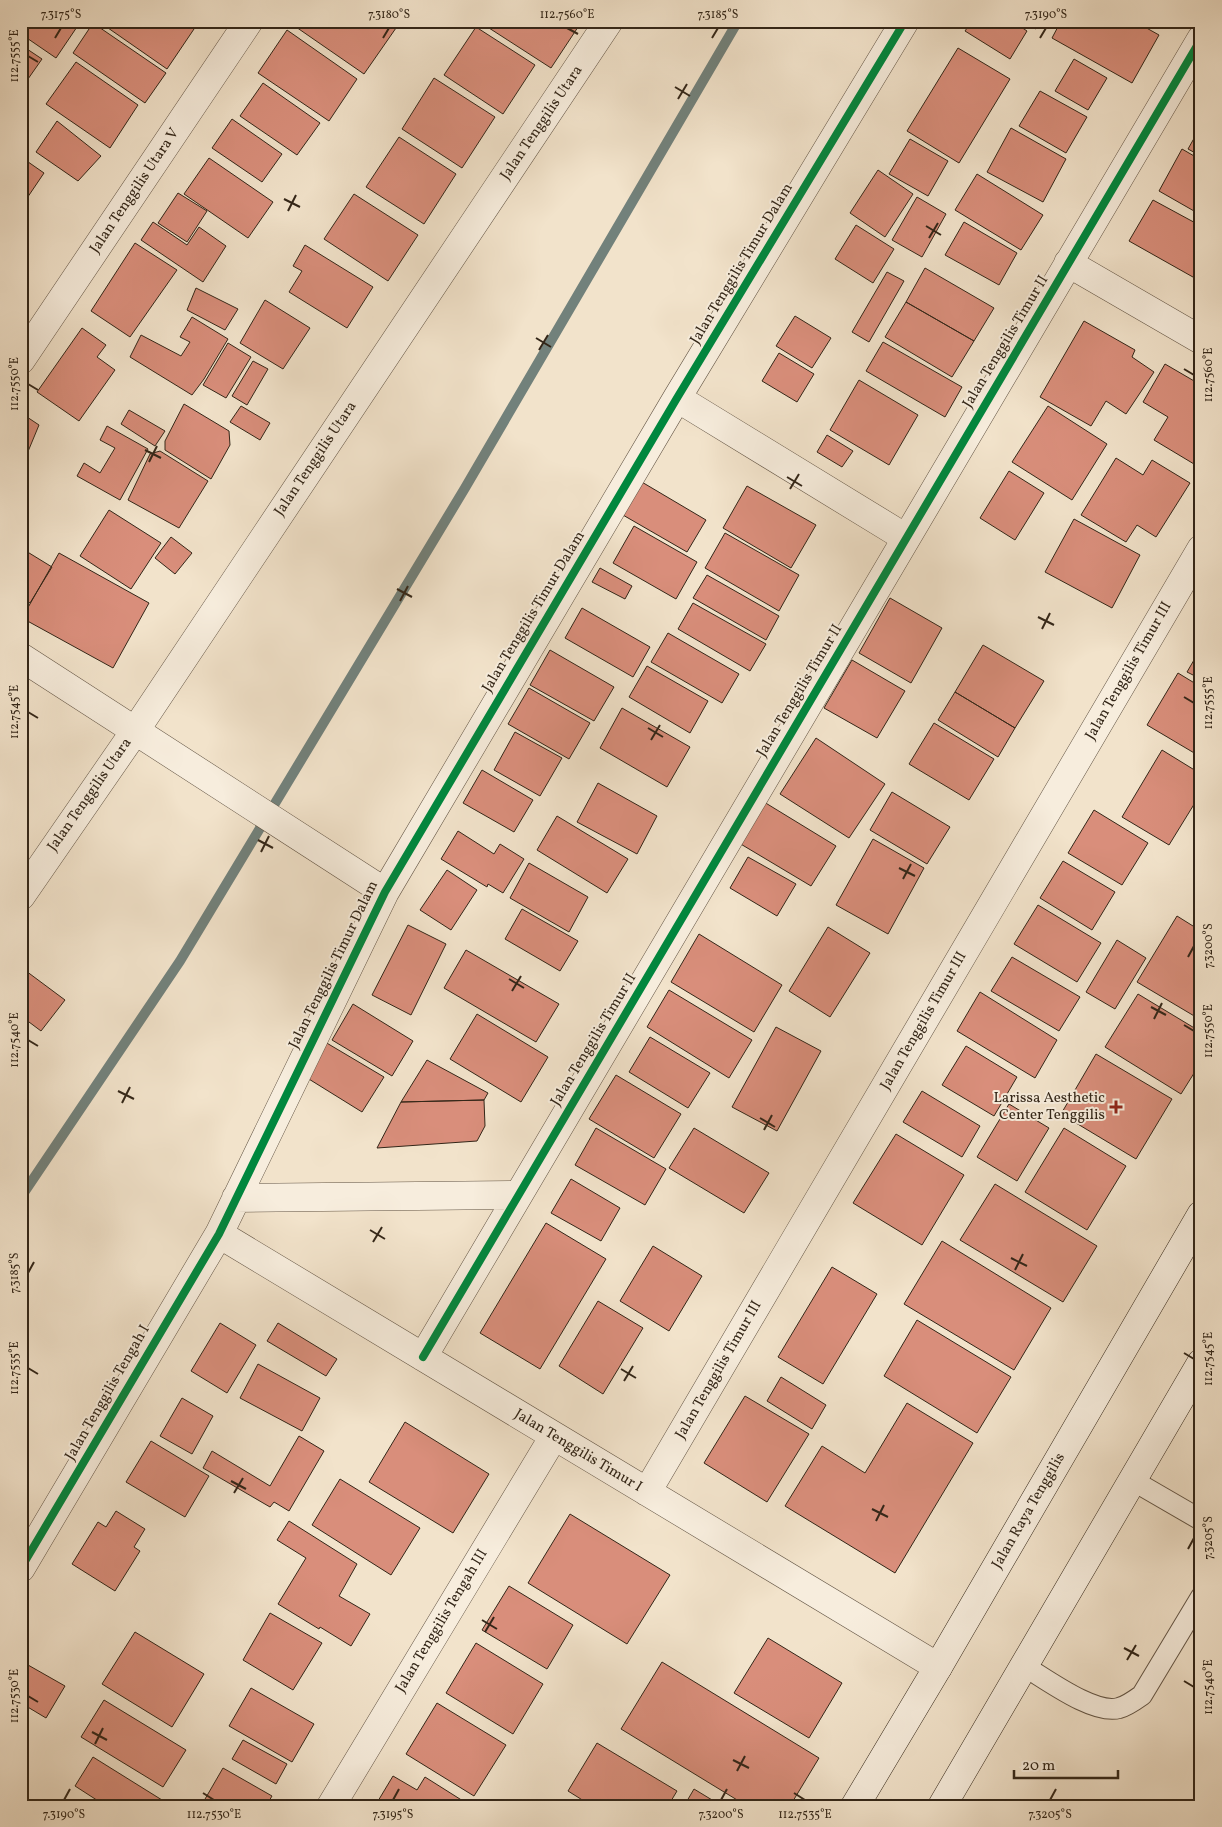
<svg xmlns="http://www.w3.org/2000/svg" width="1222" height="1827" viewBox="0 0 1222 1827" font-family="Vollkorn,serif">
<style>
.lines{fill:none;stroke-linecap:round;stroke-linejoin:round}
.stream{stroke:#72817b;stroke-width:10}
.building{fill:#d98e7b;stroke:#332618}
.lane-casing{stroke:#635545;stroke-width:22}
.street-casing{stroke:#635545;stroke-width:29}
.secondary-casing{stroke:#332618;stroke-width:29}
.lane{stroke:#f7eddd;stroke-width:20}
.street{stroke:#f7eddd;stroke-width:28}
.secondary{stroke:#f7eddd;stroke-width:28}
.cycleway-casing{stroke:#f7eddd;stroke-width:11}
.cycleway{stroke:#00873e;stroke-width:8}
.ticks{fill:none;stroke:#332618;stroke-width:2}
.poi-dot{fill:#8f2418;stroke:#f7eddd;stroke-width:2}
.labels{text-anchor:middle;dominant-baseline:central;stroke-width:4;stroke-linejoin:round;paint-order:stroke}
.street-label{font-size:15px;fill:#332618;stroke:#f7eddd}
.poi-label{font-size:15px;fill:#332618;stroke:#f7eddd;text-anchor:end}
.neatline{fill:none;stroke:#332618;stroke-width:2}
.ticks-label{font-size:12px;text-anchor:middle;fill:#332618}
</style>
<rect width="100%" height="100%" fill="#f2e3cb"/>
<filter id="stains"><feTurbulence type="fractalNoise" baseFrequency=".004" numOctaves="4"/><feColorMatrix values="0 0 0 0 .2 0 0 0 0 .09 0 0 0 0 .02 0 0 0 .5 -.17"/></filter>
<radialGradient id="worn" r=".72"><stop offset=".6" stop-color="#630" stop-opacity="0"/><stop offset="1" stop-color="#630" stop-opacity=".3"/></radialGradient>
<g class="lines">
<!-- stream -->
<path class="stream" d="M21,1197L180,961L465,488L738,21"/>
</g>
<!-- building -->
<path class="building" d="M21,21H81L56,58L21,34Z
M98,21H182L194,29L167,69Z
M300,21H386L396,28L364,74L296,27Z
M493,21H582L551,68L489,28Z
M972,21H1012L1027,31L1010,59L965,31Z
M1023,21H1040L1036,29Z
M1061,21H1134L1159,35L1132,83L1052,38Z
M93,23L166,73L145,103L73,53Z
M476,27L535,65L503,114L444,75Z
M287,30L357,79L329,121L258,73Z
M21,45L42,59L21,89Z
M958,48L1010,79L959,163L907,131Z
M1074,59L1107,78L1088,110L1055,91Z
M76,62L138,105L110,148L46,104Z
M434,78L495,117L462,168L402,129Z
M263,83L320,123L297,155L240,116Z
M1040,91L1087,117L1066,153L1019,126Z
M232,119L282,154L262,182L212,148Z
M57,121L101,156L78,181L36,152Z
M1201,126V156L1188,149Z
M1011,128L1066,159L1043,202L987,172Z
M399,137L456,174L424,224L366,187Z
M910,139L948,161L928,196L889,174Z
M1182,149L1201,160V215L1159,191Z
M21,157L44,173L21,207Z
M209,158L273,202L248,238L184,194Z
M878,170L913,194L885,237L850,213Z
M977,174L1043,215L1021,250L955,210Z
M178,193L207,211L187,242L158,223Z
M354,194L418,235L388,281L324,239Z
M917,197L946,214L922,257L892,240Z
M1153,200L1201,226L1200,281L1129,241Z
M153,222L187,245L199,227L226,246L203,282L141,240Z
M964,222L1017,253L999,285L945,255Z
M856,225L894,249L873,283L835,259Z
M135,243L177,270L130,337L91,311Z
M305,245L373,287L347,328L289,292L302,271L293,266Z
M925,268L994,308L974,341L906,302Z
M887,272L904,281L869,342L852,332Z
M196,288L238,309L225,330L187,310Z
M265,300L310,328L283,369L240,343Z
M906,302L974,341L952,377L885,337Z
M795,316L831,338L812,368L776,346Z
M192,317L228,339L204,379L192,395L130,357L141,335L181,356L190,342L180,337Z
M1084,321L1135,350L1132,357L1154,372L1126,414L1106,401L1091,426L1040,397Z
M82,328L106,345L97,357L115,370L79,421L37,392Z
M883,342L962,387L945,417L866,371Z
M228,343L251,357L226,398L203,385Z
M779,353L814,374L797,402L762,381Z
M253,361L268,369L247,405L232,396Z
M1165,364L1201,385V452L1194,464L1154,440L1168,417L1143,402Z
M859,380L918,415L889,465L830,430Z
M184,404L229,431L230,445L211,479L165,450V441Z
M241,406L270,423L260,440L230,422Z
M1048,406L1107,444L1072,500L1012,462Z
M129,410L165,431L155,446L121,424Z
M21,413L39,425L22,466L21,465Z
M107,426L148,449L120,500L77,476L84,463L100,473L115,448L100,440Z
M827,435L853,451L842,467L817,452Z
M160,451L208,481L179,528L128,500L150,454Z
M1116,458L1143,475L1152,460L1190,483L1156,537L1137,525L1126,542L1081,515Z
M1009,471L1044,493L1015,540L980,518Z
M635,478L706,520L687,552L616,511Z
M747,486L816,525L791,568L723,528Z
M109,510L161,543L131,589L80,556Z
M1074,519L1140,555L1112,608L1045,572Z
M634,526L697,562L676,599L613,563Z
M725,533L799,575L779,611L705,568Z
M171,537L192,553L175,574L155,558Z
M21,548L52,567L30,603L21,597Z
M59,553L149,603L113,668L22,618Z
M600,568L632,586L625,599L592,582Z
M707,575L779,616L766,640L693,598Z
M890,598L942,628L911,683L859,653Z
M693,603L766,644L750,671L678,629Z
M582,608L650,647L633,677L565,638Z
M668,633L739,674L722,703L651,662Z
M983,645L1044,681L1015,728L955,692Z
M1201,648V679L1187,672Z
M550,650L614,687L594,721L530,685Z
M852,660L905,691L877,738L824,708Z
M647,666L708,701L690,733L629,697Z
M1178,673L1201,687V757L1147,725Z
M529,688L590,723L569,759L508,724Z
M955,692L1015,728L998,757L938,720Z
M622,708L690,747L667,787L600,748Z
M934,723L994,759L969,800L909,764Z
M515,732L562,758L540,796L494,770Z
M816,738L885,784L849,838L780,794Z
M1162,750L1201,774V793L1169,845L1122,817Z
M482,770L533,800L514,832L463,803Z
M598,783L657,816L637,854L577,822Z
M892,792L950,827L927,864L870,830Z
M764,802L836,846L811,886L739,843Z
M1094,810L1148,843L1122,885L1068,853Z
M557,816L628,859L607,893L537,850Z
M458,831L494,854L500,844L524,859L503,893L488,884L487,887L441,859Z
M873,839L924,868L888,934L836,905Z
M748,857L796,884L777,916L730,888Z
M1063,861L1115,892L1092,930L1040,898Z
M529,863L588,897L569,932L510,898Z
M447,870L477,890L451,930L420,910Z
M1038,905L1101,943L1077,982L1014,944Z
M522,909L578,941L560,971L505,939Z
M1177,916L1201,931V1020L1137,982Z
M408,925L446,944L411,1015L372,995Z
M828,927L870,953L830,1017L789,991Z
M699,934L782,985L754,1032L671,982Z
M1117,940L1146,958L1115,1009L1086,992Z
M466,950L559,1004L536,1042L444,988Z
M1012,957L1080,997L1059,1031L991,991Z
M22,968L65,1000L41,1031L21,1016Z
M669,990L752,1040L729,1078L647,1027Z
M980,992L1057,1040L1035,1078L957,1031Z
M1138,994L1201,1032V1062L1181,1094L1105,1047Z
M353,1004L413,1041L392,1076L332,1040Z
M477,1014L548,1057L521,1102L450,1059Z
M776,1027L821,1051L777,1131L732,1107Z
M650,1037L710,1073L688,1108L629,1072Z
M325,1042L384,1077L362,1112L304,1076Z
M966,1046L1017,1077L994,1116L942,1085Z
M1096,1054L1172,1099L1136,1159L1061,1114Z
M427,1060L488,1093L484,1100L401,1102Z
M616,1075L681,1114L654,1158L589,1119Z
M922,1091L980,1126L962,1157L903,1122Z
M484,1100L485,1126L477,1141L377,1148L401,1102Z
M1009,1104L1049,1128L1017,1181L977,1157Z
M596,1128L666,1169L645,1205L575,1165Z
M694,1128L769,1173L744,1213L669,1168Z
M1064,1128L1126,1166L1087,1230L1025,1192Z
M896,1134L964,1175L922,1245L853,1203Z
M571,1179L620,1208L601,1241L551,1213Z
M995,1184L1097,1246L1063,1302L960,1240Z
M546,1223L606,1259L540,1369L480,1333Z
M942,1241L1051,1308L1014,1370L904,1304Z
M653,1246L702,1276L669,1331L620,1301Z
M832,1267L877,1294L823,1384L778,1357Z
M598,1301L643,1328L603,1394L559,1366Z
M917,1320L1011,1377L977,1433L884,1376Z
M220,1323L256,1345L227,1393L191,1371Z
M278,1323L337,1359L326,1376L267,1341Z
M258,1364L320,1398L302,1431L240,1398Z
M781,1377L826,1405L812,1429L767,1401Z
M745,1396L809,1434L767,1502L704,1463Z
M182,1398L213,1416L192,1454L160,1436Z
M907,1403L973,1443L895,1573L785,1506L822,1446L865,1473Z
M405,1422L489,1474L453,1533L369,1482Z
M299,1436L324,1451L289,1511L274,1502L270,1507L203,1468L212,1451L270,1486Z
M151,1441L209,1476L185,1517L126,1482Z
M340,1479L420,1528L391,1575L312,1525Z
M116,1511L145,1529L134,1547L140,1551L115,1591L72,1564L98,1522L106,1527Z
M570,1514L670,1575L627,1644L528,1583Z
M289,1521L357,1564L339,1596L370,1614L351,1646L320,1627L319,1629L278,1604L306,1558L277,1540Z
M509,1586L573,1625L547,1669L482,1630Z
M270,1613L322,1643L293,1690L243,1660Z
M135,1632L204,1674L172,1727L102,1684Z
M768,1638L842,1683L809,1738L734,1693Z
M476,1643L543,1684L513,1734L446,1693Z
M21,1661L65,1686L46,1718L21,1703Z
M662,1662L819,1758L790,1806H747L621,1729Z
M251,1688L314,1724L292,1762L229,1726Z
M104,1700L186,1750L163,1787L81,1737Z
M437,1703L506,1745L474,1796L406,1754Z
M243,1740L287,1764L276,1784L232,1759Z
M597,1743L677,1791L668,1806H592L568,1791Z
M93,1757L162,1800L158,1806H106L75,1786Z
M223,1768L272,1796L266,1806H201Z
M393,1776L417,1790L425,1777L471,1806H375Z
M694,1789L722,1806H684Z"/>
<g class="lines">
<defs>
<path id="lane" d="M1132,1480L1201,1520
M1024,1666C1046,1679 1094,1715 1119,1708C1127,1706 1135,1700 1142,1695L1201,1597"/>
<path id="street" d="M1068,263L1201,340
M21,360L249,21
M677,398L906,538
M21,657L385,892
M21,896L135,731L609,21
M236,1198L518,1195
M219,1234L938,1667
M423,1357L1201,39
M647,1492L1201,549
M21,1568L219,1234L385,892L677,398L905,21
M331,1806L554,1436"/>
<path id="secondary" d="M855,1806L938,1667L1201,1215
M942,1806L1201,1363"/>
</defs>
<!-- lane casing -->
<use href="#lane" class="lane-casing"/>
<!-- street casing -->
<use href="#street" class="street-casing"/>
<!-- secondary casing -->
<use href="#secondary" class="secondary-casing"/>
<!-- lane -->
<use href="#lane" class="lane"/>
<!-- street -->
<use href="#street" class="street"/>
<!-- secondary -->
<use href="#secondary" class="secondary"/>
<defs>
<path id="cycleway" d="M423,1357L1201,39
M21,1568L219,1234L385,892L677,398L905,21"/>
</defs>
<!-- cycleway casing -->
<use href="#cycleway" class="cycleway-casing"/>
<!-- cycleway -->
<use href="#cycleway" class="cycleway"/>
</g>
<!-- ticks -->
<path class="ticks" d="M567,28L578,34M55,38L61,28M383,38L389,28M712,38L718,28M1040,38L1046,28M28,56L38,62M675,87L690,96M678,99L687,84M284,199L300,207M288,211L296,195M926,226L941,235M929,238L938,223M536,338L551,347M539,350L548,335M1184,369L1194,375M28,384L38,390M145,450L161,458M149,462L157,446M787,477L802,486M790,489L799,474M397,589L412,597M400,601L408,586M1038,617L1054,625M1042,629L1050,613M1184,697L1194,703M28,712L38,718M648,728L663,737M651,740L660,725M258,840L273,848M261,852L269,836M899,868L915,876M903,879L911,864M1188,957L1194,946M509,979L524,988M512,991L521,976M1151,1007L1166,1015M1154,1019L1162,1003M1184,1025L1194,1031M28,1040L38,1046M118,1091L134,1099M122,1103L130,1087M760,1118L775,1127M764,1130L772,1115M370,1230L385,1239M373,1242L382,1227M1011,1258L1027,1266M1015,1270L1023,1254M28,1273L34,1262M1184,1353L1194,1359M28,1368L38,1374M621,1369L636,1378M624,1381L633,1366M231,1481L246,1489M234,1493L243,1478M872,1509L888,1517M876,1521L884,1505M1188,1549L1194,1538M482,1620L497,1629M485,1632L494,1617M1124,1648L1139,1656M1127,1660L1136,1645M1184,1681L1194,1687M28,1696L38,1702M92,1732L107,1740M95,1744L103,1728M733,1760L749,1768M737,1771L745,1756M203,1793L214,1800M794,1793L805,1800M64,1800L70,1789M393,1800L399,1789M721,1800L727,1789M1050,1800L1056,1789"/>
<!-- markers -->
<path class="poi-dot" d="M1113.5 1099.5h5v5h5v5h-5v5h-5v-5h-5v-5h5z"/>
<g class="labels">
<!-- street labels -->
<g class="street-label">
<text transform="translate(542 123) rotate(-56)">Jalan Tenggilis Utara</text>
<text transform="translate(135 191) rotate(-56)">Jalan Tenggilis Utara V</text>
<text transform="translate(742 264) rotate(-59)">Jalan Tenggilis Timur Dalam</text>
<text transform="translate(1006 342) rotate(-59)">Jalan Tenggilis Timur II</text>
<text transform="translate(316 459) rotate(-56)">Jalan Tenggilis Utara</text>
<text transform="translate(534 612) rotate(-59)">Jalan Tenggilis Timur Dalam</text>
<text transform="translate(1129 671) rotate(-60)">Jalan Tenggilis Timur III</text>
<text transform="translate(800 691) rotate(-59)">Jalan Tenggilis Timur II</text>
<text transform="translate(90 795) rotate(-55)">Jalan Tenggilis Utara</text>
<text transform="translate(334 965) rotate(-64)">Jalan Tenggilis Timur Dalam</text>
<text transform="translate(924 1021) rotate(-60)">Jalan Tenggilis Timur III</text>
<text transform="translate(594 1040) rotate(-59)">Jalan Tenggilis Timur II</text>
<text transform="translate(719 1370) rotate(-60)">Jalan Tenggilis Timur III</text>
<text transform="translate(108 1393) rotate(-60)">Jalan Tenggilis Tengah I</text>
<text transform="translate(578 1451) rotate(31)">Jalan Tenggilis Timur I</text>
<text transform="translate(1029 1511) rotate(-60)">Jalan Raya Tenggilis</text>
<text transform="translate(442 1621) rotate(-59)">Jalan Tenggilis Tengah III</text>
</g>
<!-- poi labels -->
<g class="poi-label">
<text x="1105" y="1098">Larissa Aesthetic<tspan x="1105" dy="17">Center Tenggilis</tspan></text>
</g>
</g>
<!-- margin -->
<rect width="1222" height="1827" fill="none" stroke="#f2e3cb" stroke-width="55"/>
<!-- scale -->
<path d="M1014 1770v8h104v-8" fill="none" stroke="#332618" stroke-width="2.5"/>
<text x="1022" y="1770" font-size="15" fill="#332618" stroke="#f7eddd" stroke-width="4" paint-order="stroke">20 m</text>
<rect x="28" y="28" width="1166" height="1772" class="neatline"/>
<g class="ticks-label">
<text x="61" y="18">7.3175°S</text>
<text x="389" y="18">7.3180°S</text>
<text x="567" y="18">112.7560°E</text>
<text x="718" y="18">7.3185°S</text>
<text x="1046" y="18">7.3190°S</text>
<text transform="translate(14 56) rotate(-90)" y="4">112.7555°E</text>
<text transform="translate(1208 375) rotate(-90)" y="4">112.7560°E</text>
<text transform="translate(14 384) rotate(-90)" y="4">112.7550°E</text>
<text transform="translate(1208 703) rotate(-90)" y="4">112.7555°E</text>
<text transform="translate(14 712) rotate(-90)" y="4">112.7545°E</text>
<text transform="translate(1208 946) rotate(-90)" y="4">7.3200°S</text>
<text transform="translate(1208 1031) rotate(-90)" y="4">112.7550°E</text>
<text transform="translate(14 1040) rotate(-90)" y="4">112.7540°E</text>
<text transform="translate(14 1273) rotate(-90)" y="4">7.3185°S</text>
<text transform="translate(1208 1359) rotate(-90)" y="4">112.7545°E</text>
<text transform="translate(14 1368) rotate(-90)" y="4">112.7535°E</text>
<text transform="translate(1208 1538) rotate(-90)" y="4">7.3205°S</text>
<text transform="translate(1208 1687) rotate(-90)" y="4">112.7540°E</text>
<text transform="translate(14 1696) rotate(-90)" y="4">112.7530°E</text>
<text x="64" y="1818">7.3190°S</text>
<text x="214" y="1818">112.7530°E</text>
<text x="393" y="1818">7.3195°S</text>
<text x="721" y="1818">7.3200°S</text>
<text x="805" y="1818">112.7535°E</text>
<text x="1050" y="1818">7.3205°S</text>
</g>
<rect width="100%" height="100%" filter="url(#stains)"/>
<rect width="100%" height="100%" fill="url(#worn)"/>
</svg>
